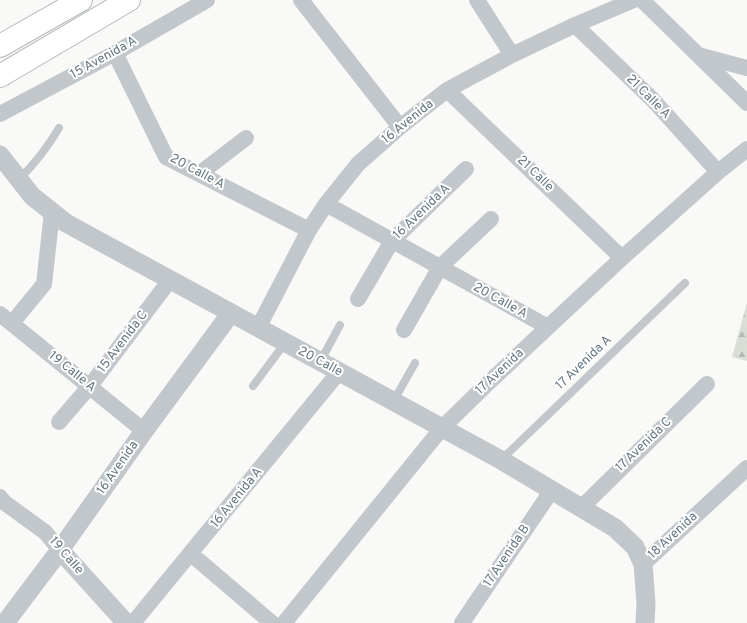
<svg xmlns="http://www.w3.org/2000/svg" width="747" height="623" viewBox="0 0 747 623" font-family="Overpass,sans-serif">
<style>
.forest{fill:url(#forest-firs)}
.lines{fill:none;stroke-linecap:round;stroke-linejoin:round}
.primary-casing{stroke:#b4b9bd;stroke-width:24}
.service{stroke:#c2c7cb;stroke-width:8}
.minor{stroke:#c2c7cb;stroke-width:16}
.tertiary{stroke:#c2c7cb;stroke-width:19}
.primary{stroke:#fff;stroke-width:22}
.labels{text-anchor:middle;dominant-baseline:central;stroke-width:4;stroke-linejoin:round;paint-order:stroke}
.street-label{font-size:13px;fill:#647682;stroke:#fff}
</style>
<defs>
<pattern id="forest-firs" width="22" height="20" patternUnits="userSpaceOnUse"><rect width="22" height="20" fill="#d9ded6"/><path d="M5 1l3.5 6h-7zM16 11l3.5 6h-7z" fill="#b4b9b3"/></pattern>
</defs>
<rect width="100%" height="100%" fill="#f9f9f7"/>
<!-- forest -->
<path class="forest" d="M747,303V361L732,357Z"/>
<g class="lines">
<defs>
<path id="primary" d="M0,46L81,0
M0,76L129,0"/>
</defs>
<!-- primary casing -->
<use href="#primary" class="primary-casing"/>
<!-- service -->
<path class="service" d="M19,179C36,163 47,148 59,128
M320,362L340,325
M253,386L285,343
M393,402L415,363
M501,460L685,283"/>
<!-- minor -->
<path class="minor" d="M301,0L400,127
M477,0L512,55
M642,0L747,103
M575,25L653,100L718,172
M115,53L166,157L309,230
M698,55L747,68
M447,90L622,258
M0,114L115,53L207,0
M199,174L246,138
M326,204L548,327
M358,299L392,241L466,169
M0,314L144,431
M12,323L44,284L52,212
M258,328L309,230L326,204L358,164L400,127L447,90L512,55L575,25L634,0
M404,330L440,267L491,219
M59,422L90,386L170,280
M0,497L5,503L45,532L60,550
M581,508L707,384
M191,554L272,623
M643,564L747,468
M133,623L339,372
M284,623L442,428L485,386L622,258L718,172L747,149
M462,623L552,490"/>
<!-- tertiary -->
<path class="tertiary" d="M0,155L32,196L66,223L501,460L615,528L635,547L643,564L646,603L645,623
M60,550L126,623
M5,623L60,550L144,431L231,313"/>
<!-- primary -->
<use href="#primary" class="primary"/>
</g>
<g class="labels">
<!-- street labels -->
<g class="street-label">
<text transform="translate(104 58) rotate(-29)">15 Avenida A</text>
<text transform="translate(648 97) rotate(45)">21 Calle A</text>
<text transform="translate(408 122) rotate(-39)">16 Avenida</text>
<text transform="translate(197 172) rotate(28)">20 Calle A</text>
<text transform="translate(535 174) rotate(44)">21 Calle</text>
<text transform="translate(422 212) rotate(-44)">16 Avenida A</text>
<text transform="translate(500 301) rotate(29)">20 Calle A</text>
<text transform="translate(123 342) rotate(-53)">15 Avenida C</text>
<text transform="translate(320 362) rotate(28)">20 Calle</text>
<text transform="translate(584 363) rotate(-44)">17 Avenida A</text>
<text transform="translate(72 372) rotate(39)">19 Calle A</text>
<text transform="translate(500 372) rotate(-43)">17 Avenida</text>
<text transform="translate(644 445) rotate(-44)">17 Avenida C</text>
<text transform="translate(118 468) rotate(-55)">16 Avenida</text>
<text transform="translate(237 498) rotate(-51)">16 Avenida A</text>
<text transform="translate(673 536) rotate(-43)">18 Avenida</text>
<text transform="translate(66 556) rotate(49)">19 Calle</text>
<text transform="translate(507 556) rotate(-56)">17 Avenida B</text>
</g>
</g>
</svg>
